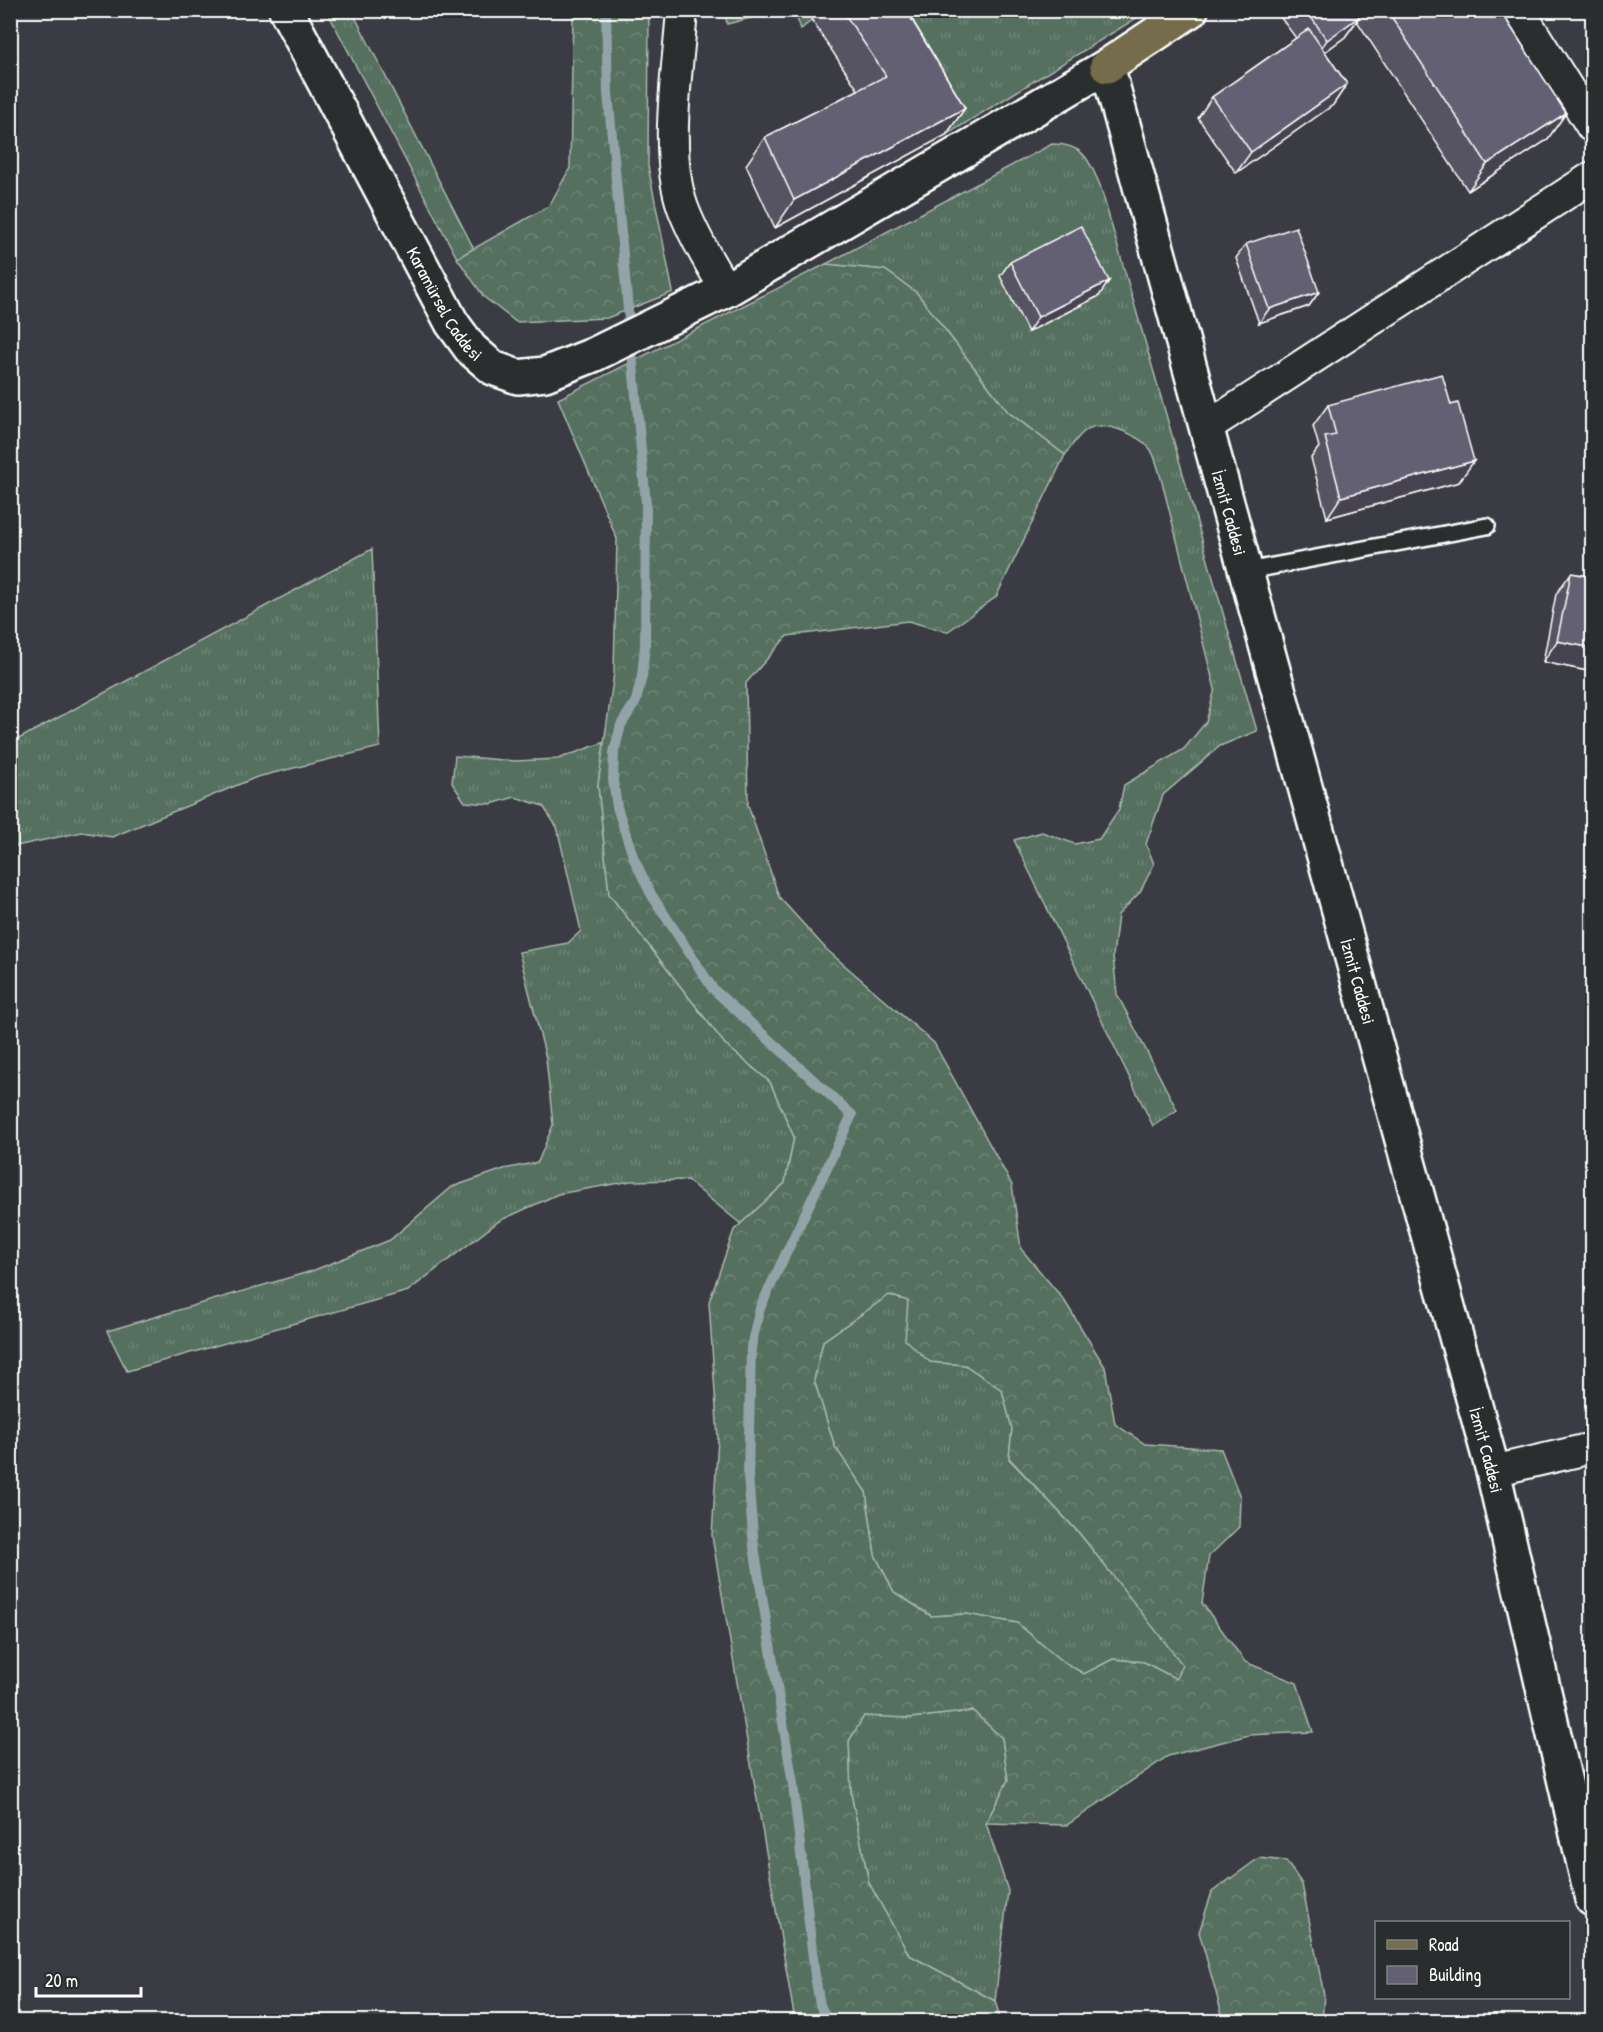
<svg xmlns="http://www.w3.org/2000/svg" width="1603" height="2032" viewBox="0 0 1603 2032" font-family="'Patrick Hand',sans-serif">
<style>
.grass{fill:url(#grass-tufts);stroke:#aab8af;stroke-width:1.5}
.forest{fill:url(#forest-crowns);stroke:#aab8af;stroke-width:1.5;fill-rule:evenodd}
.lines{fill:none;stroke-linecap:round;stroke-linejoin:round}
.stream{stroke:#92a4a7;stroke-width:10}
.lane-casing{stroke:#fff;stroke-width:20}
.street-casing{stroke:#fff;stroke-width:34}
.secondary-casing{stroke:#fff;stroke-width:38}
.primary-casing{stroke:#fff;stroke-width:38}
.lane{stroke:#2a2d2e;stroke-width:15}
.street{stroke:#2a2d2e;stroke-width:30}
.secondary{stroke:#2a2d2e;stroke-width:33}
.primary{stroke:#746c4b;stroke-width:33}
.wall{fill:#565363;stroke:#fff;stroke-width:1.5}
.shaded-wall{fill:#464350;stroke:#fff;stroke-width:1.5}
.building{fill:#646073;stroke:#fff;stroke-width:1.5}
.labels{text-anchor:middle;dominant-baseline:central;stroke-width:4.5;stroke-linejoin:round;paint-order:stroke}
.street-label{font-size:18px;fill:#fff;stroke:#2a2d2e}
</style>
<defs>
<pattern id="grass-tufts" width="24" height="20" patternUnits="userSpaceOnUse" patternTransform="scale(1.5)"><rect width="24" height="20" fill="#54705f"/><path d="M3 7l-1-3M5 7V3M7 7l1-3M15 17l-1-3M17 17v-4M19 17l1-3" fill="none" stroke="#6e8577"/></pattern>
<pattern id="forest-crowns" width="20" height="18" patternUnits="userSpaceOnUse" patternTransform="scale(1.5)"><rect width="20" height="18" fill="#54705f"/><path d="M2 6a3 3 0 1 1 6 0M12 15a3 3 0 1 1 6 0" fill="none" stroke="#6e8577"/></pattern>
</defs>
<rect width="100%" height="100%" fill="#3b3c43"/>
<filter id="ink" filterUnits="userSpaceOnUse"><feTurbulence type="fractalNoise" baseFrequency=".0167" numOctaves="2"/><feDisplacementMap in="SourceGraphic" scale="12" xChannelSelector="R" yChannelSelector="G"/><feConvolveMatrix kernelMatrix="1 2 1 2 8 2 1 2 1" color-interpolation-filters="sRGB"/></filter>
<g filter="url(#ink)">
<!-- grass -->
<path class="grass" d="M327,11H352L474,249L457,258Z
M725,11V10L763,11L758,16L727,24Z
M794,11H823L801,29Z
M908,11H1148L946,135L881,27Z
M1052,144C1083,144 1088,158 1100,185L1257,731L1220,746L1163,795L1146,844L1154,864L1140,892L1118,915L1113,956L1117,994L1177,1110L1153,1126L1014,840L1042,832L1075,844L1099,839L1119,809L1124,785L1184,749L1206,722L1215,689L1162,482C1159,472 1156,458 1151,450C1145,442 1132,434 1123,431C1091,419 1084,428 1065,455L1008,412L917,293L885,270L826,264Z
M372,549L380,747L257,777L112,837L82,832L11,847V743Z
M605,742L598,785L609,894L725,1044L770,1082L794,1137L785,1183L741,1224L687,1180L631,1181L558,1194L499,1221L408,1291L127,1371L107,1331L312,1271L390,1240L452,1187L504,1169L538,1162L553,1125L546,1058L519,952L568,943L581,931L557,827L543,806L515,797L491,804L465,802L452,783L455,756L515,761L558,759Z
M889,1295L909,1301L930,1362L965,1365L1002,1390L1012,1428L1009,1459L1080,1534L1183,1664L1176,1679L1144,1662L1113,1659L1084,1674L1059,1659L1017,1623L966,1614L931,1616L894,1592L875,1555L866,1492L835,1447L814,1380L823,1341Z
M973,1711L1002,1738L1008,1780L986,1823L1008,1891L995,2001L909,1955L869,1883L851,1794L849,1741L864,1715L910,1718Z"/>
<!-- forest -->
<path class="forest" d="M573,11H649L648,166L673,292L607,318L516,322L484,297L457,258L549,206L570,168Z
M826,264L885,270L917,293L1008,412L1065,455L996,597L947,632L908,621L787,636L746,683L748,805L779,897L826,949L934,1043L1012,1185L1021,1249L1064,1300L1105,1367L1115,1424L1145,1444L1221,1449L1240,1497L1239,1527L1209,1556L1202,1603L1245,1662L1297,1683L1313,1732L1249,1735L1168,1756L1067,1825L986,1823L1008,1780L1002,1738L973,1711L910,1718L864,1716L849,1741L851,1794L869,1883L909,1955L995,2001L1001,2021H795L712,1536L718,1438L709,1302L734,1230L785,1183L794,1137L770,1082L725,1044L609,894L598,785L614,673L617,539L558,399ZM889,1295L908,1301L905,1340L930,1362L965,1365L1002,1390L1012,1428L1009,1458L1080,1534L1182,1664L1176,1679L1144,1662L1113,1659L1084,1674L1059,1659L1017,1623L966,1614L931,1616L894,1592L875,1555L866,1492L835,1447L814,1380L823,1341Z
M1259,1858L1286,1861L1302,1884L1324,1995L1322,2021H1224L1199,1932L1212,1892Z"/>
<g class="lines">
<!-- stream -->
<path class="stream" d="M606,10L608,93L646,504L645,645L642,676L636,701L621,725L614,752L613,780L617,807L634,859L651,894L713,989L852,1115L760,1308L751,1347L748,1476L754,1547L793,1784L815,1976L820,2005L828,2022"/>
<defs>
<path id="lane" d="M1247,571L1487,526"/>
<path id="street" d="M682,10C678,70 663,153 683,208C694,237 710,264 726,290
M1519,10L1592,127
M1207,427L1592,177
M1493,1471L1592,1448"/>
<g id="secondary">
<path id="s1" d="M286,10L452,323L471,349L493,368L518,377L545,374L593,355L726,290L1107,66L1493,1471L1592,1899"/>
</g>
<path id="primary" d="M1107,66L1191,10"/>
</defs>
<!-- lane casing -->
<use href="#lane" class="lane-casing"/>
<!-- street casing -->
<use href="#street" class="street-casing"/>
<!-- secondary casing -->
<use href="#secondary" class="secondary-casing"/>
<!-- primary casing -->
<use href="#primary" class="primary-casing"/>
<!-- lane -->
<use href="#lane" class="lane"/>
<!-- street -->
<use href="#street" class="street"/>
<!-- secondary -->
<use href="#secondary" class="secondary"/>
<!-- primary -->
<use href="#primary" class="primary"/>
</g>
<!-- wall -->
<path class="wall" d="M817,10H908L907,11L965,108L946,135L775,228L746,165L765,137L858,90L811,19Z
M1287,10H1500L1566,113L1547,140L1468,191L1357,21L1345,37L1325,52L1347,84L1333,105L1236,173L1198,118L1212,97L1296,38L1281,18Z
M1246,244L1319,292L1309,306L1259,323L1236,258Z
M1010,262L1099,296L1028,332L1000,276Z
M1328,405L1459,482L1327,518L1311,458L1319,447L1313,426Z
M1571,573L1593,577V672L1543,662L1556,594Z"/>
<!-- shaded-wall -->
<path class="shaded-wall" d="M1360,16L1345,37L1312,61L1327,40Z
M1347,84L1333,105L1236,173L1251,152Z
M965,108L946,135L775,228L794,200Z
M1566,113L1547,140L1468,191L1487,164Z
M1109,281L1099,296L1028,332L1038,317Z
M1319,292L1309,306L1259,323L1269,309Z
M1474,461L1459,482L1327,518L1341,497Z
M1557,641L1593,648V672L1543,662Z"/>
<!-- building -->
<path class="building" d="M842,10H906L965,108L794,200L765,137L886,76Z
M1306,10H1356L1360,16L1327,40Z
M1387,10H1500L1566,113L1487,164Z
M1309,29L1347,84L1251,152L1212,97Z
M1081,226L1109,281L1038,317L1010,262Z
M1296,227L1319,292L1269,309L1246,244Z
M1442,374L1451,405L1458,403L1474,461L1341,497L1325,437L1336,435L1328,405Z
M1571,573L1593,577V648L1557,641Z"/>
</g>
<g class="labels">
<!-- street labels -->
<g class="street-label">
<text stroke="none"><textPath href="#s1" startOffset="334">Karamürsel Caddesi</textPath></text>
<text stroke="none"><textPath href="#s1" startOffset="1574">İzmit Caddesi</textPath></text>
<text stroke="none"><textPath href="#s1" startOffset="2060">İzmit Caddesi</textPath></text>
<text stroke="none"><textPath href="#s1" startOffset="2546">İzmit Caddesi</textPath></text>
</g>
</g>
<!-- margin -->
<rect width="1603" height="2032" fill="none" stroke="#2a2d2e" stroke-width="36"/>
<rect x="18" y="18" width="1567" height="1996" fill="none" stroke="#fff" stroke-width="2" filter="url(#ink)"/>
<!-- legend -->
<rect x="1375" y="1921" width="195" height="78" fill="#2a2d2e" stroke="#7f8182" stroke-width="1.5"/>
<rect x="1387" y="1940" width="30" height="9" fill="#746c4b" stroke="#7f8182" stroke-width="1.5"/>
<text x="1429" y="1951" font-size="18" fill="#ffffff">Road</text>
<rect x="1387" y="1966" width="30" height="18" fill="#646073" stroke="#7f8182" stroke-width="1.5"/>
<text x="1429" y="1981" font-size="18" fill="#ffffff">Building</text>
<!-- scale -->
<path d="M36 1987v9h105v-9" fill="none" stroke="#ffffff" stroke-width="3"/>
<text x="45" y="1987" font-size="18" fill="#ffffff" stroke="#2a2d2e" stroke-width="4.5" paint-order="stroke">20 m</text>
</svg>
